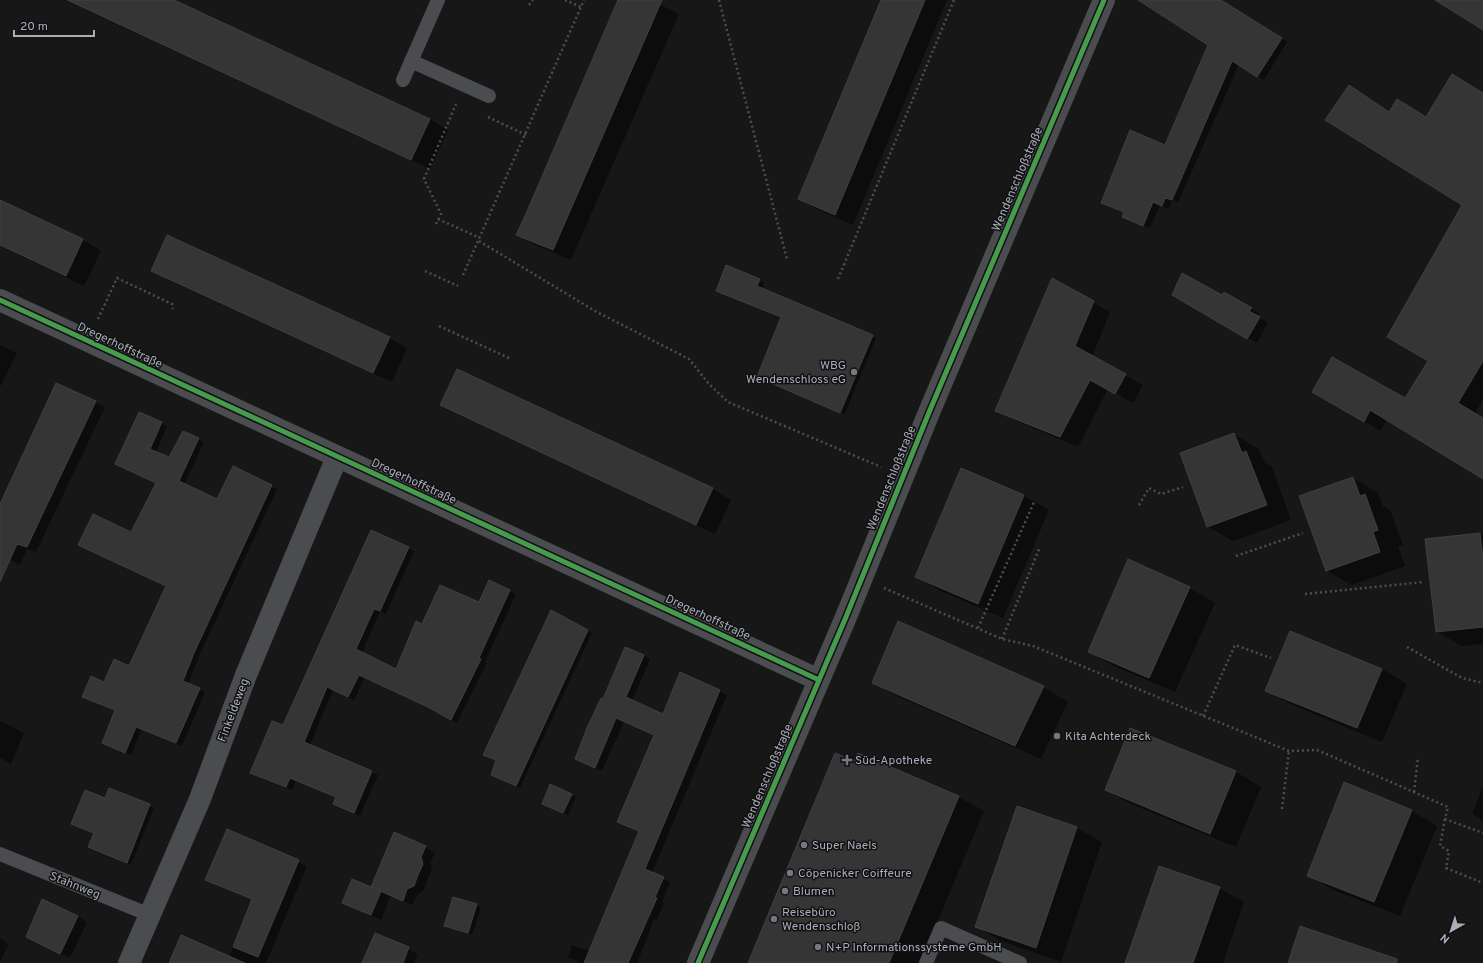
<svg xmlns="http://www.w3.org/2000/svg" width="1483" height="963" viewBox="0 0 1483 963" font-family="Overpass,sans-serif">
  <style>
    .shadow { fill: #0007 }
    .building { fill: #353536; stroke: #3f4043 }
    .lines { fill: none; stroke-linecap: round; stroke-linejoin: round }
    .path { stroke: #4d4e52; stroke-width: 2.5; stroke-dasharray: 2 3; stroke-linecap: butt }
    .lane { stroke: #4b4c50; stroke-width: 14 }
    .street { stroke: #4b4c50; stroke-width: 22 }
    .tram { stroke: #4b4c4f; stroke-width: 1 }
    .cycleway-casing { stroke: #111113; stroke-width: 8 }
    .cycleway { stroke: #469c4c; stroke-width: 5 }
    .poi-dot { fill: #757880; stroke: #111113; stroke-width: 1.5 }
    .labels { text-anchor: middle; stroke-width: 3; stroke-linejoin: round; paint-order: stroke }
    .street-label { font-size: 12px; fill: #a8adb8; stroke: #111113 }
    .poi-label { font-size: 12px; fill: #a8adb8; stroke: #111113; text-anchor: start }
  </style>
  <rect width="100%" height="100%" fill="#171717"/>
  <!-- shadow -->
  <g class="shadow">
    <path d="M64,0H172L430,119L448,130L430,169Z"/>
    <path d="M619,0H651L679,14L571,260L535,245L517,234Z"/>
    <path d="M882,0H947L853,225L817,209L799,199Z"/>
    <path d="M1164,0H1219L1287,42L1264,80L1239,64L1178,203L1172,200L1169,209L1160,205L1150,228L1129,220L1125,213L1102,203L1165,146L1209,45Z"/>
    <path d="M1483,94V399L1475,414L1483,419V477L1387,419L1381,431L1313,392L1405,400L1429,361L1463,205L1366,96L1390,113L1427,118Z"/>
    <path d="M0,202L83,240L101,251L84,286L0,246Z"/>
    <path d="M727,267L764,283L762,288L876,338L845,414L762,379L782,318L722,293Z"/>
    <path d="M152,270L389,338L407,348L392,382L170,281Z"/>
    <path d="M1052,279L1110,312L1092,357L1143,385L1133,403L1108,389L1078,447L1014,420L997,410Z"/>
    <path d="M1225,293L1260,314L1258,317L1268,323L1257,343L1173,295L1223,297Z"/>
    <path d="M0,345L17,353L0,387Z"/>
    <path d="M458,370L713,489L731,500L715,534L460,415L442,405Z"/>
    <path d="M57,384L105,407L36,552L27,549L20,565L0,555V506Z"/>
    <path d="M140,413L167,426L156,452L170,458L198,439L204,442L184,485L217,500L233,468L277,489L199,656L188,684L205,692L182,746L142,729L131,755L103,743L116,711L89,700L105,684L129,667L167,586L157,483Z"/>
    <path d="M1234,434L1259,449L1265,463L1272,467L1291,520L1233,541L1208,527Z"/>
    <path d="M962,469L1024,496L1049,510L1003,618L941,591L916,576Z"/>
    <path d="M1353,478L1378,493L1383,506L1390,510L1403,545L1398,546L1405,566L1352,585L1327,571Z"/>
    <path d="M372,531L414,551L386,614L380,611L362,653L397,670L423,626L479,603L489,581L516,594L485,662L487,663L457,723L437,711L365,677L354,700L333,690L310,745L378,775L360,816L334,804L337,797L296,780L292,790L257,776L283,727Z"/>
    <path d="M1480,534L1483,536V644L1462,646L1437,632Z"/>
    <path d="M1129,560L1190,588L1215,603L1175,692L1114,666L1089,652Z"/>
    <path d="M551,612L592,633L520,788L497,778V760L484,755Z"/>
    <path d="M643,655L650,659L632,701L663,715L720,691L727,695L652,873L670,882L662,902L664,903L656,921L654,920L637,963H581L568,957L572,945L590,951L640,832L619,822L655,735L624,722L602,771L576,759L603,701Z"/>
    <path d="M1382,669L1407,684L1382,742L1292,705L1266,690Z"/>
    <path d="M873,683L1043,687L1068,702L1041,759L899,697Z"/>
    <path d="M0,721L24,733L11,764L0,757Z"/>
    <path d="M1131,729L1236,772L1261,787L1236,847L1131,804L1106,790Z"/>
    <path d="M855,763L959,797L984,811L920,963H749Z"/>
    <path d="M1344,784L1412,811L1437,826L1400,916L1333,890L1308,875Z"/>
    <path d="M1483,786V821L1472,814Z"/>
    <path d="M109,789L154,808L131,865L90,847Z"/>
    <path d="M571,795L576,797L568,815L547,806Z"/>
    <path d="M1017,807L1077,828L1102,842L1061,962L1001,941L976,926Z"/>
    <path d="M227,831L307,866L266,963H170L229,957L253,900L215,884Z"/>
    <path d="M425,847L435,853L430,863L432,869L423,891L417,895L412,905L386,894L390,897L381,920L343,903L378,891Z"/>
    <path d="M1219,888L1244,902L1223,963H1126Z"/>
    <path d="M477,905L481,908L472,935L445,925Z"/>
    <path d="M78,916L87,922L70,958L27,937Z"/>
    <path d="M375,934L418,954L414,963H363Z"/>
    <path d="M0,938L9,944L0,962Z"/>
  </g>
  <!-- building -->
  <g class="building">
    <path d="M67,0H174L430,119L411,160Z"/>
    <path d="M618,0H662L553,250L516,235L525,216Z"/>
    <path d="M881,0H925L835,215L798,199Z"/>
    <path d="M1138,0H1221L1282,38L1257,77L1232,61L1172,200L1165,198L1162,206L1153,202L1143,226L1122,217L1124,212L1101,203L1130,130L1165,145L1208,45Z"/>
    <path d="M1435,0H1483V30Z"/>
    <path d="M1452,74L1483,93V361L1458,403L1483,418V479L1370,410L1364,422L1312,392L1332,357L1405,398L1428,361L1387,337L1462,205L1325,120L1349,85L1389,112L1397,99L1426,117Z"/>
    <path d="M0,200L83,239L66,276L0,245Z"/>
    <path d="M167,235L390,337L373,373L151,271Z"/>
    <path d="M726,265L760,279L757,286L873,335L840,413L757,377L781,317L716,291Z"/>
    <path d="M1182,273L1222,295L1224,292L1252,308L1249,311L1260,317L1247,339L1172,295Z"/>
    <path d="M1052,278L1094,301L1075,346L1126,374L1115,394L1090,380L1060,437L995,411Z"/>
    <path d="M457,369L713,488L696,525L440,405Z"/>
    <path d="M56,383L96,401L27,547L17,544L0,582V504Z"/>
    <path d="M139,412L162,422L150,449L169,457L183,431L199,438L179,481L217,499L233,466L272,485L194,653L183,681L200,688L176,743L136,727L125,753L102,743L115,710L82,697L91,676L104,682L114,659L129,666L166,586L78,545L93,514L131,532L156,483L115,464Z"/>
    <path d="M1234,433L1242,453L1246,451L1267,505L1207,527L1180,453Z"/>
    <path d="M961,468L1024,495L978,604L915,577Z"/>
    <path d="M1353,477L1360,496L1365,494L1378,530L1373,532L1380,552L1326,571L1299,496Z"/>
    <path d="M371,530L409,547L380,611L374,609L356,649L396,669L416,621L422,624L440,585L479,602L489,580L510,590L479,658L481,659L451,720L430,708L359,675L348,697L327,687L304,742L372,771L354,813L333,804L336,797L290,778L286,787L250,773L272,721L283,725Z"/>
    <path d="M1480,533L1483,559V627L1436,632L1425,539Z"/>
    <path d="M1128,559L1190,587L1149,678L1088,652Z"/>
    <path d="M551,610L588,630L516,786L491,775L496,760L483,755Z"/>
    <path d="M898,621L1044,686L1015,746L872,683Z"/>
    <path d="M1290,631L1382,669L1357,728L1265,691Z"/>
    <path d="M625,647L644,655L626,697L663,714L680,672L720,690L645,869L664,877L655,897L657,898L628,963H584L639,831L617,822L654,735L616,718L595,768L575,759L587,728L601,698L603,699Z"/>
    <path d="M1130,728L1236,771L1210,834L1105,790Z"/>
    <path d="M835,753L854,761L858,753L959,796L889,963H748Z"/>
    <path d="M1344,782L1412,810L1374,902L1307,876Z"/>
    <path d="M550,784L572,794L563,813L542,804Z"/>
    <path d="M109,788L150,804L127,863L88,847L94,833L71,824L85,790L105,798Z"/>
    <path d="M1017,806L1077,827L1036,948L975,927Z"/>
    <path d="M227,829L299,860L258,957L233,947L252,899L205,880Z"/>
    <path d="M394,832L426,846L421,857L423,864L418,875L414,886L407,889L403,901L371,887Z"/>
    <path d="M1159,866L1220,887L1193,963H1125Z"/>
    <path d="M352,879L381,891L371,915L342,903Z"/>
    <path d="M453,897L477,904L468,933L444,926Z"/>
    <path d="M42,899L78,916L60,954L26,937Z"/>
    <path d="M1300,926L1397,959V963H1288Z"/>
    <path d="M375,933L409,947L403,963H362Z"/>
    <path d="M181,935L245,963H169Z"/>
  </g>
  <g class="lines">
    <!-- path -->
    <g class="path">
      <path d="M565,0L581,7"/>
      <path d="M719,0L787,259"/>
      <path d="M529,5L533,0"/>
      <path d="M488,117L526,135"/>
      <path d="M438,219L480,238"/>
      <path d="M436,224L441,214L424,179L456,104"/>
      <path d="M479,241L595,311L689,359L709,384L728,402L881,467"/>
      <path d="M425,271L458,286"/>
      <path d="M463,275L584,0"/>
      <path d="M838,279L954,0"/>
      <path d="M98,319L117,278L172,304L173,309"/>
      <path d="M439,326L511,359"/>
      <path d="M1139,505L1149,488L1161,494L1183,487"/>
      <path d="M1236,556L1303,533"/>
      <path d="M884,588L1002,639L1033,646L1289,751L1317,750L1448,807L1445,819L1483,833"/>
      <path d="M1305,594L1423,582"/>
      <path d="M978,628L1035,500"/>
      <path d="M1002,639L1040,547"/>
      <path d="M1407,647L1462,678L1483,683"/>
      <path d="M1203,716L1235,645L1271,658"/>
      <path d="M1414,792L1418,757"/>
      <path d="M1282,809L1289,751"/>
      <path d="M1445,819L1440,846L1449,851L1446,868L1483,883"/>
    </g>
    <!-- lane -->
    <g class="lane">
      <path d="M411,61L489,96"/>
      <path d="M403,80L438,0"/>
      <path d="M0,854L150,915"/>
      <path d="M926,963L941,928L1020,963"/>
    </g>
    <!-- street -->
    <g class="street">
      <path d="M0,300L819,680"/>
      <path d="M129,963L200,799L246,675L337,457"/>
      <path d="M698,963L846,617L930,410L1104,0"/>
    </g>
    <!-- tram -->
    <g class="tram">
      <path d="M689,963L1095,0"/>
      <path d="M707,963L891,519L970,336L1110,0"/>
    </g>
    <defs>
      <g id="cycleway">
        <path d="M0,300L819,680"/>
        <path d="M698,963L846,617L930,410L1104,0"/>
      </g>
    </defs>
    <!-- cycleway casing -->
    <use href="#cycleway" class="cycleway-casing"/>
    <!-- cycleway -->
    <use href="#cycleway" class="cycleway"/>
  </g>
  <!-- markers -->
  <g class="poi-dot">
    <circle cx="854" cy="372" r="4"/>
    <circle cx="1057" cy="736" r="4"/>
    <path d="M845 754h4v4h4v4h-4v4h-4v-4h-4v-4h4z"/>
    <circle cx="804" cy="845" r="4"/>
    <circle cx="790" cy="873" r="4"/>
    <circle cx="785" cy="891" r="4"/>
    <circle cx="774" cy="919" r="4"/>
    <circle cx="818" cy="947" r="4"/>
  </g>
  <g class="labels">
    <!-- street labels -->
    <g class="street-label">
      <text transform="translate(1017 179) rotate(-67)" y="4">Wendenschloßstraße</text>
      <text transform="translate(120 345) rotate(25)" y="4">Dregerhoffstraße</text>
      <text transform="translate(891 478) rotate(-68)" y="4">Wendenschloßstraße</text>
      <text transform="translate(414 481) rotate(25)" y="4">Dregerhoffstraße</text>
      <text transform="translate(708 617) rotate(25)" y="4">Dregerhoffstraße</text>
      <text transform="translate(233 710) rotate(-69)" y="4">Finkeldeweg</text>
      <text transform="translate(767 776) rotate(-67)" y="4">Wendenschloßstraße</text>
      <text transform="translate(75 885) rotate(22)" y="4">Stahnweg</text>
    </g>
    <!-- poi labels -->
    <g class="poi-label">
      <text x="846" y="369" text-anchor="end">WBG<tspan x="846" dy="14">Wendenschloss eG</tspan></text>
      <text x="1065" y="740">Kita Achterdeck</text>
      <text x="855" y="764">Süd-Apotheke</text>
      <text x="812" y="849">Super Naels</text>
      <text x="798" y="877">Cöpenicker Coiffeure</text>
      <text x="793" y="895">Blumen</text>
      <text x="782" y="916">Reisebüro<tspan x="782" dy="14">Wendenschloß</tspan></text>
      <text x="826" y="951">N+P Informationssysteme GmbH</text>
    </g>
  </g>
  <!-- north arrow -->
  <g transform="translate(1451 931) rotate(219)" stroke="#111113" stroke-width="3" paint-order="stroke">
  <path d="M0-3L7 15L0 10L-7 15Z" fill="#a8adb8"/>
  <text y="-6" font-size="11" font-weight="bold" text-anchor="middle" fill="#a8adb8">N</text>
  </g>
  <!-- scale -->
  <path d="M14 30v6h80v-6" fill="none" stroke="#a8adb8" stroke-width="2"/>
  <text x="20" y="30" font-size="12" fill="#a8adb8" stroke="#111113" stroke-width="3" paint-order="stroke">20 m</text>
</svg>
